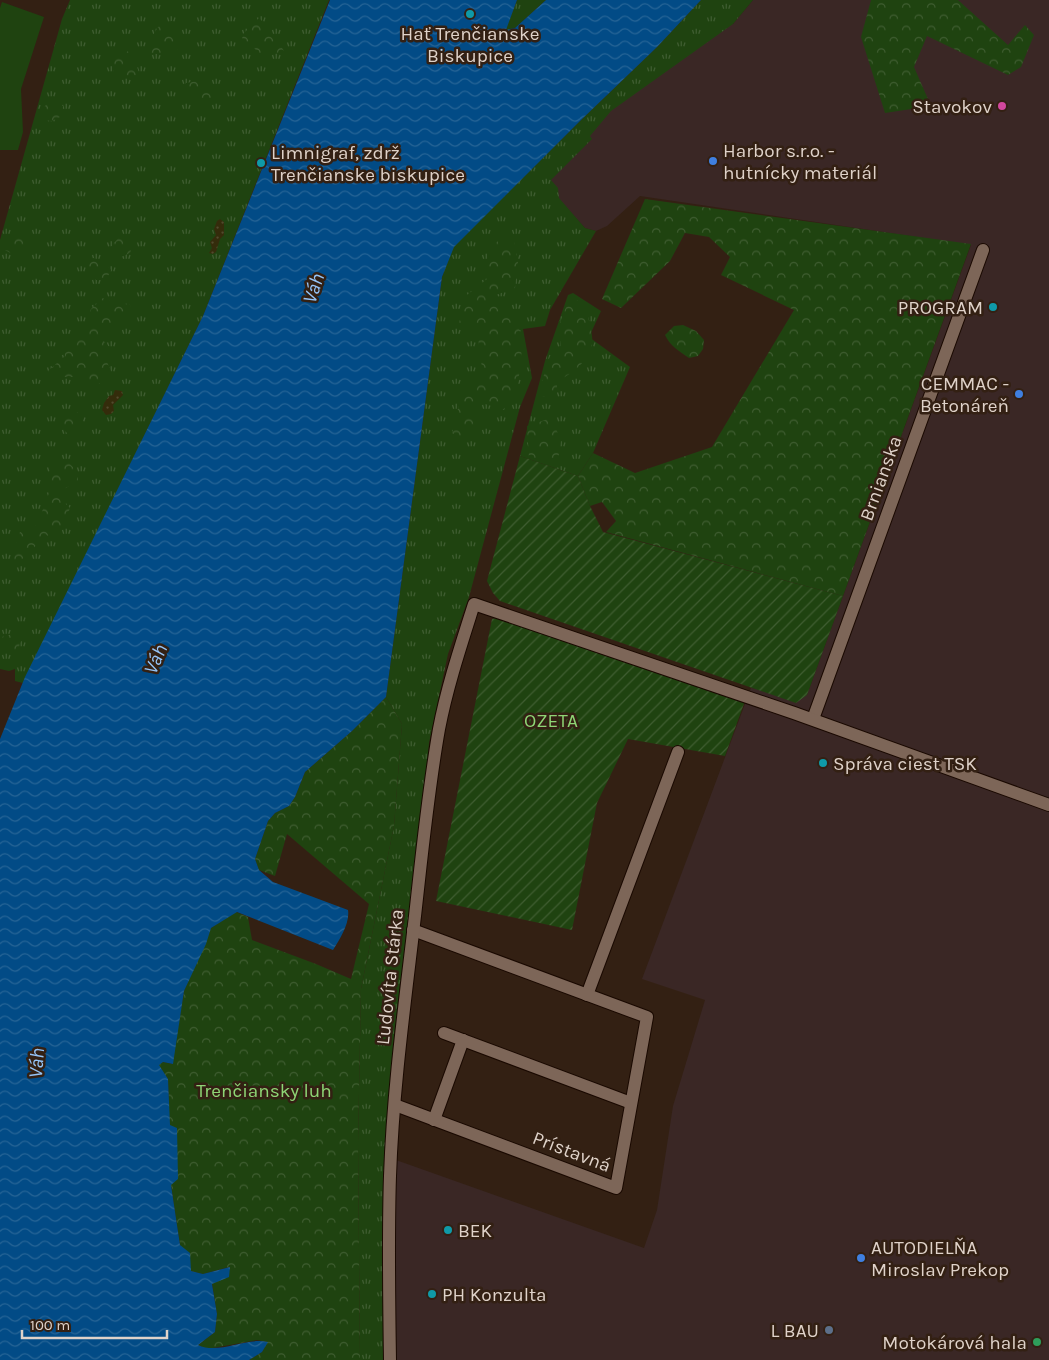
<svg xmlns="http://www.w3.org/2000/svg" width="1049" height="1360" viewBox="0 0 1049 1360" font-family="Karla,sans-serif">
  <style>
    .industrial { fill: #3a2725 }
    .grass { fill: url(#grass-tufts) }
    .forest { fill: url(#forest-crowns) }
    .sand { fill: url(#sand-dots) }
    .park { fill: #1f4310 }
    .garden { fill: url(#garden-furrows) }
    .water { fill: url(#water-waves) }
    .lines { fill: none; stroke-linecap: round; stroke-linejoin: round }
    .minor-casing { stroke: #1a0901; stroke-width: 14 }
    .minor { stroke: #7d6658; stroke-width: 12 }
    .culture-dot { fill: #0f9aa8; stroke: #332013; stroke-width: 2 }
    .hotel-dot { fill: #d1479c; stroke: #332013; stroke-width: 2 }
    .shop-dot { fill: #3f7fe0; stroke: #332013; stroke-width: 2 }
    .service-dot { fill: #5c6f8a; stroke: #332013; stroke-width: 2 }
    .leisure-dot { fill: #2e9e5b; stroke: #332013; stroke-width: 2 }
    .labels { text-anchor: middle; stroke-width: 5; stroke-linejoin: round; paint-order: stroke }
    .poi-label { font-size: 19px; fill: #dfd2c9; stroke: #332013; text-anchor: start }
    .street-label { font-size: 19px; fill: #dfd2c9; stroke: #332013 }
    .park-label { font-size: 19px; fill: #8ed575; stroke: #332013 }
    .water-label { font-size: 20px; font-style: italic; fill: #95c4f7; stroke: #332013 }
  </style>
  <defs>
    <pattern id="grass-tufts" width="24" height="20" patternUnits="userSpaceOnUse" patternTransform="scale(1.25)"><rect width="24" height="20" fill="#1f4310"/><path d="M3 7l-1-3M5 7V3M7 7l1-3M15 17l-1-3M17 17v-4M19 17l1-3" fill="none" stroke="#3f5d31"/></pattern>
    <pattern id="forest-crowns" width="20" height="18" patternUnits="userSpaceOnUse" patternTransform="scale(1.25)"><rect width="20" height="18" fill="#1f4310"/><path d="M2 6a3 3 0 1 1 6 0M12 15a3 3 0 1 1 6 0" fill="none" stroke="#3f5d31"/></pattern>
    <pattern id="sand-dots" width="8" height="8" patternUnits="userSpaceOnUse" patternTransform="scale(1.25)"><rect width="8" height="8" fill="#342c0b"/><path d="M2 2h.1M6 6h.1" fill="none" stroke="#514a2d" stroke-width="1.8" stroke-linecap="round"/></pattern>
    <pattern id="garden-furrows" width="10" height="10" patternUnits="userSpaceOnUse" patternTransform="scale(1.25)"><rect width="10" height="10" fill="#1f4310"/><path d="M-1 1l2-2M0 10L10 0M9 11l2-2" fill="none" stroke="#3f5d31"/></pattern>
    <pattern id="water-waves" width="16" height="10" patternUnits="userSpaceOnUse" patternTransform="scale(1.25)"><rect width="16" height="10" fill="#024b86"/><path d="M0 5q4-4 8 0t8 0" fill="none" stroke="#266496"/></pattern>
  </defs>
  <rect width="100%" height="100%" fill="#332013"/>
  <!-- industrial -->
  <path class="industrial" d="M753,0H1049V1360H384L396,1160L644,1248L657,1210L673,1106L705,1000L642,979L751,688L807,695L971,245L640,196L607,226L596,231L585,228L558,198L535,166L676,27L733,24Z"/>
  <!-- grass -->
  <g class="grass">
    <path d="M70,0H329L203,316L23,683L15,681V669L9,671L0,669V240L62,19Z"/>
    <path d="M517,0H546L515,28L505,31Z"/>
    <path d="M701,0H753L733,24L611,111L590,136L592,139L551,180L558,188L559,198L585,228L596,231L550,310L545,326L523,329L532,378L520,407L469,597L448,654L429,743L396,1160L384,1360H360L358,1143L361,989L394,826L402,724L386,697L442,277L453,247L580,121L657,47Z"/>
    <path d="M573,293L601,311L589,337L630,367L593,453L578,476L520,456L545,361L568,295Z"/>
  </g>
  <!-- forest -->
  <g class="forest">
    <path d="M871,0H958L1008,45L1025,25L1034,35L1021,67L1008,75L927,36L914,67L931,106L885,113L861,37Z"/>
    <path d="M259,18L264,23L263,32L277,40L284,51L263,57L254,48L243,43L242,35Z"/>
    <path d="M172,21L180,37L178,49L169,58L154,53L135,62L140,75L114,76L111,56L126,51L135,54L147,45L158,27Z"/>
    <path d="M202,80L213,91V102L203,107L185,91L186,83Z"/>
    <path d="M52,99L63,106L62,116L52,121L43,120L44,107Z"/>
    <path d="M645,199L971,244L843,596L606,532L616,521L602,502L590,506L578,476L593,453L635,473L712,447L794,310L721,275L730,257L709,237L685,233L670,261L621,308L602,299Z"/>
    <path d="M11,233L22,234L29,243L26,252L20,258L1,248L3,240Z"/>
    <path d="M502,235L513,237L518,261L515,288L496,295L514,317L523,339L518,385L504,410L476,401V426L466,439L452,433L463,388L483,376L477,330L459,323L467,295L487,279L488,254Z"/>
    <path d="M119,237L132,240L133,245L130,253L112,261L111,247Z"/>
    <path d="M93,258L104,262L111,270L106,280H96L89,270L88,265Z"/>
    <path d="M570,297L585,304C587,315 594,335 592,344C589,361 571,375 557,381V396L537,397L550,356L561,346L559,325Z"/>
    <path d="M103,298L112,302L131,305L130,314L103,330L100,337L113,351L107,362L114,378L88,388L78,377H52L48,371L65,356L63,339L83,334L91,309Z"/>
    <path d="M683,325L696,331L704,340L703,349L698,356L689,358C679,351 670,346 665,335L674,326Z"/>
    <path d="M74,412L84,414C82,426 81,431 69,435L63,429L59,422Z"/>
    <path d="M551,418L561,440L558,460L529,458L527,426Z"/>
    <path d="M66,460L77,471L78,481L62,490L61,499L70,508L64,525L52,537L46,535L24,558L12,564L11,559L20,532L37,525L49,493L50,463Z"/>
    <path d="M14,634L21,641L17,650L7,653L0,645L3,636Z"/>
    <path d="M386,697L402,724L394,826L361,989L358,1143L360,1360H249L262,1352L267,1342L257,1340L207,1349L198,1345L215,1332L217,1314L212,1283L229,1267L203,1274L191,1271L180,1245L171,1185L168,1079L158,1065L163,1062L172,1064L184,991L211,928L236,912L248,917L252,940L316,964L351,979L369,904L287,834L275,876L259,870L255,859L268,821L275,813L289,806L295,797L305,772L352,731Z"/>
  </g>
  <!-- sand -->
  <g class="sand">
    <path d="M220,219L224,222V235L220,239L216,252L213,254L209,253L212,248L210,242L216,235L214,229L217,221Z"/>
    <path d="M115,390L122,391L123,395L113,405L114,411L111,414L106,415L102,410L104,403L109,396L113,395Z"/>
  </g>
  <!-- park -->
  <path class="park" d="M2,2L44,17L21,89L23,132L18,150H0V8Z"/>
  <!-- garden -->
  <g class="garden">
    <path d="M520,456L578,476L590,506L603,532L843,596L807,695L796,703L500,601L493,593L487,581Z"/>
    <path d="M497,618L745,701L725,756L628,739L597,803L572,930L436,901L492,619Z"/>
  </g>
  <!-- water -->
  <path class="water" d="M330,0H517L506,30L515,28L546,0H701L657,47L580,121L454,247L442,277L386,697L352,731L305,772L295,797L289,806L275,813L268,821L255,859L259,870L273,882L348,910C350,923 340,939 333,950L237,912L211,928L206,944L184,991L173,1064L163,1062L159,1065L168,1079L170,1125L177,1128L178,1179L171,1185L180,1245L190,1253L191,1271L203,1274L230,1267L229,1277L212,1284L217,1314L215,1332L198,1345C219,1355 245,1337 268,1342L262,1352L249,1360H0V739L25,677L203,316Z"/>
  <g class="lines">
    <defs>
      <g id="minor">
        <path d="M813,719L983,250"/>
        <path d="M587,995L678,752"/>
        <path d="M444,1033L631,1103"/>
        <path d="M395,1105L616,1188L647,1017L413,930"/>
        <path d="M434,1120L463,1040"/>
        <path d="M390,1360C389,1299 388,1237 390,1176C393,1089 405,1002 415,916C422,854 428,791 439,729C447,687 461,645 474,604L794,713L1049,805"/>
      </g>
    </defs>
    <!-- minor casing -->
    <use href="#minor" class="minor-casing"/>
    <!-- minor -->
    <use href="#minor" class="minor"/>
  </g>
  <!-- markers -->
  <g class="culture-dot">
    <circle cx="470" cy="14" r="5"/>
    <circle cx="261" cy="163" r="5"/>
    <circle cx="993" cy="307" r="5"/>
    <circle cx="823" cy="763" r="5"/>
    <circle cx="448" cy="1230" r="5"/>
    <circle cx="432" cy="1294" r="5"/>
  </g>
  <circle class="hotel-dot" cx="1002" cy="106" r="5"/>
  <g class="shop-dot">
    <circle cx="713" cy="161" r="5"/>
    <circle cx="1019" cy="394" r="5"/>
    <circle cx="861" cy="1258" r="5"/>
  </g>
  <circle class="service-dot" cx="829" cy="1330" r="5"/>
  <circle class="leisure-dot" cx="1037" cy="1342" r="5"/>
  <g class="labels">
    <!-- poi labels -->
    <g class="poi-label">
      <text x="470" y="40" text-anchor="middle">Hať Trenčianske<tspan x="470" dy="22">Biskupice</tspan></text>
      <text x="992" y="113" text-anchor="end">Stavokov</text>
      <text x="723" y="157">Harbor s.r.o. -<tspan x="723" dy="22">hutnícky materiál</tspan></text>
      <text x="271" y="159">Limnigraf, zdrž<tspan x="271" dy="22">Trenčianske biskupice</tspan></text>
      <text x="983" y="314" text-anchor="end">PROGRAM</text>
      <text x="1009" y="390" text-anchor="end">CEMMAC -<tspan x="1009" dy="22">Betonáreň</tspan></text>
      <text x="833" y="770">Správa ciest TSK</text>
      <text x="458" y="1237">BEK</text>
      <text x="871" y="1254">AUTODIELŇA<tspan x="871" dy="22">Miroslav Prekop</tspan></text>
      <text x="442" y="1301">PH Konzulta</text>
      <text x="819" y="1337" text-anchor="end">L BAU</text>
      <text x="1027" y="1349" text-anchor="end">Motokárová hala</text>
    </g>
    <!-- street labels -->
    <g class="street-label">
      <text transform="translate(880 478) rotate(-70)" y="7">Brnianska</text>
      <text transform="translate(389 977) rotate(-84)" y="7">Ľudovíta Stárka</text>
      <text transform="translate(572 1151) rotate(21)" y="7">Prístavná</text>
    </g>
    <!-- park labels -->
    <g class="park-label">
      <text x="551" y="727">OZETA</text>
      <text x="264" y="1097">Trenčiansky luh</text>
    </g>
    <!-- water labels -->
    <g class="water-label">
      <text transform="translate(313 288) rotate(-71)" y="7">Váh</text>
      <text transform="translate(155 659) rotate(-66)" y="7">Váh</text>
      <text transform="translate(36 1063) rotate(-85)" y="7">Váh</text>
    </g>
  </g>
  <!-- scale -->
  <path d="M22 1330v8h145v-8" fill="none" stroke="#dfd2c9" stroke-width="2.5"/>
  <text x="30" y="1330" font-size="15" fill="#dfd2c9" stroke="#332013" stroke-width="4" paint-order="stroke">100 m</text>
</svg>
